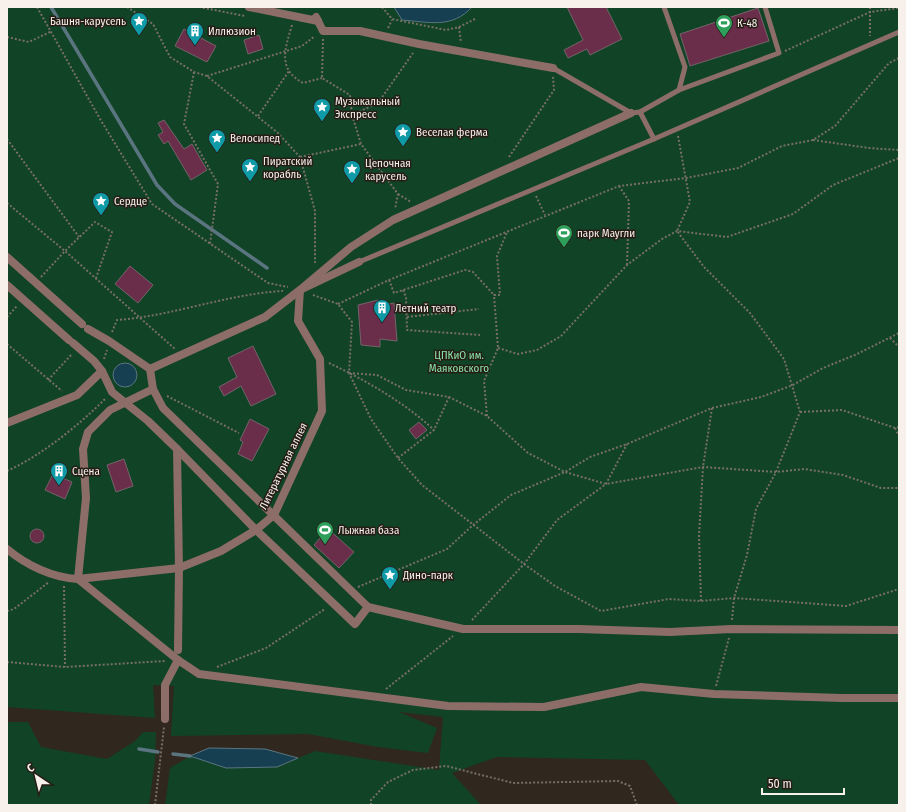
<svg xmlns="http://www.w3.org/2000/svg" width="906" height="812" viewBox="0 0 906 812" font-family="'Fira Sans Condensed',sans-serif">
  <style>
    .green { fill: #114326 }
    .water { fill: #164052; stroke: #5a7580 }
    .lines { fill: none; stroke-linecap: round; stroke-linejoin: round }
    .stream { stroke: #5a7580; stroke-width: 3.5 }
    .building { fill: #6a2e4a; stroke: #726469 }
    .path { stroke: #776f68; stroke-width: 2; stroke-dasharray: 2 2; stroke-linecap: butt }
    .lane { stroke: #8d6d68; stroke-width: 5 }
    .street { stroke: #8d6d68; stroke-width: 8 }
    .labels { text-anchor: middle; stroke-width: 3; stroke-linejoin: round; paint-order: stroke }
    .poi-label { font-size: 11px; fill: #f7f0eb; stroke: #261d16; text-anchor: start }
    .park-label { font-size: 11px; fill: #89e3a7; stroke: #261d16 }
    .street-label { font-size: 11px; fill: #f7f0eb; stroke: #261d16 }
  </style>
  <rect width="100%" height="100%" fill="#30271f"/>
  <!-- green -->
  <g class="green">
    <path d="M7,7H899V805H679L645,760L497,757L452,773L481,805H165L170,768L190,756L226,768L277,767L315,751L439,770L443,717L399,712L437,728L428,753L378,747L308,734L171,736L174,686L153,685L155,718L7,707Z"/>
    <path d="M7,722H28L41,747L107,759L135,741L143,732H156L155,760L149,805H7Z"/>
  </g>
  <!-- water -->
  <g class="water">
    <path d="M394,7H472C452,29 429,22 402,20Z"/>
    <circle cx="125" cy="375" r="12"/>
    <path d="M209,748L265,749L298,758L277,767L226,768L190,756Z"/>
  </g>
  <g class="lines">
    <!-- stream -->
    <g class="stream">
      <path d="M51,7L157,185L175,204L267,268"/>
      <path d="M139,749L158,752"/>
      <path d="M173,754L190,756"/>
    </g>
  </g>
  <!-- building -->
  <g class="building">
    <path d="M567,7H606L622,39L590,55L587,49L568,58L564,50L583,40Z"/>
    <path d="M758,8L769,41L690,66L680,34Z"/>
    <path d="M184,29L216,46L207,62L175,46Z"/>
    <path d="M259,35L263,49L248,54L244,40Z"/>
    <path d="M164,120L184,149L192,144L207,170L191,180L168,141L164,144L158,135L163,132L158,123Z"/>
    <path d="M130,266L153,285L138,303L115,284Z"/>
    <path d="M378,300V306L394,303L397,341L380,339V347L361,345L358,305Z"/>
    <path d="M253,346L276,394L251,406L241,386L224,396L219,387L237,377L228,358Z"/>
    <path d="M250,419L269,429L252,461L238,454L243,442L240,440Z"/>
    <path d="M419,422L427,430L416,439L409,430Z"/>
    <path d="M124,459L133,486L116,492L107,465Z"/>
    <path d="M53,474L72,482L65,499L45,490Z"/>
    <path d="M328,529L354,552L339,568L314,545Z"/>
    <circle cx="37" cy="536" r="7"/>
  </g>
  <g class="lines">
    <!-- path -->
    <g class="path">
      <path d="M37,7L100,119L152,204L268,283L288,287"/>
      <path d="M127,7L153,24L170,57L194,72L207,76L278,133L300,157L315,211V263"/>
      <path d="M199,7L245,16"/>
      <path d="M382,7L392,19L446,30L459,27L475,19"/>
      <path d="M870,7V36"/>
      <path d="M292,25C285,49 277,69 303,83L322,78"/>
      <path d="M459,27L461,43"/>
      <path d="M388,28L392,20"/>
      <path d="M7,37L29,42L52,31"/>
      <path d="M323,39L322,78L350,95L352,115L361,144L398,194L395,209"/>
      <path d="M785,51L870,12L899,8"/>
      <path d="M194,72L184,124L218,184L210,244"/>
      <path d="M207,76L302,46L315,36"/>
      <path d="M352,115L378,103L413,53"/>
      <path d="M258,116L289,71"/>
      <path d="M678,136L690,202L677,231L704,267L750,313L784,359L800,412L776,472L756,509L747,555L734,598L732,620"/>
      <path d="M7,139L79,237"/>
      <path d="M813,140L869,148L899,150"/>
      <path d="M300,157L361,144"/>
      <path d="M509,157L554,90L553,77"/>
      <path d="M619,186L629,201L627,265"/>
      <path d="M398,194L411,202"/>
      <path d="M536,196L545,215"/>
      <path d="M7,203L65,251L175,349"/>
      <path d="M41,277L65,251L95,222L112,232L96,278"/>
      <path d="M389,280L394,293L465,270L473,272L494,295"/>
      <path d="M403,290L406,297L407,330L480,335"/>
      <path d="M313,295L338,304L352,322L349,373L371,419L398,458L422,485L524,564L555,586L601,611L669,599L701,601L734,598L846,606L899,589"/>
      <path d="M338,304L389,280L619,186L686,178L738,168L782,146L813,140L835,126L889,63L899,58"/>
      <path d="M7,317L17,306"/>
      <path d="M407,317L479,309"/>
      <path d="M112,332L117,320C173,316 227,294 283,291"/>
      <path d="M890,338L899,347"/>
      <path d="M7,344L62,391"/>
      <path d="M498,348L518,354L537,350L561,336L627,265L662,239L677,231L727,237L793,214L833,185L899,158"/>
      <path d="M104,359L107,350"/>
      <path d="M329,363C365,380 404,402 434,430"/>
      <path d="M349,373L377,375L406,390L449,397L487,416L528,453L565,472L606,484L703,467L776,472L804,469L843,475L881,488H899"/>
      <path d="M48,380L72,354"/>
      <path d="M167,396L239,433"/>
      <path d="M800,412L842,410L895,428L899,427"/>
      <path d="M487,416L484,381L498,348L494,295H500L497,256L507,232"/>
      <path d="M895,428L899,436"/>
      <path d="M398,458L434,430L449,397"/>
      <path d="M7,471C42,455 78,426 105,399"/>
      <path d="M64,586L65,667"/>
      <path d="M358,587L447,549L473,525L511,495L565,472L590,457L627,444L712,408L761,397L793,385L823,368L855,355L899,333"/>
      <path d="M701,601L699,536L703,467L712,408"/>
      <path d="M7,611L14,609L49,582"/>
      <path d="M472,620L524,564L557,520L606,484L627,444"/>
      <path d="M7,662L65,667L165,661"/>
      <path d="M217,667L266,648L325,609"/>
      <path d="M716,686L729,638"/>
      <path d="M386,689L453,636"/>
      <path d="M155,805L164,727"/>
      <path d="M371,805V800L388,782L413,770L446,766L513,783L618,781L630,786L637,805"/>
    </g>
    <!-- lane -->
    <g class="lane">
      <path d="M553,68L631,113L640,112L679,90L685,67L664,7"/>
      <path d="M679,90L779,53L765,7"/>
      <path d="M640,112L654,139"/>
      <path d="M359,262L654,139L899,32"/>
    </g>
    <!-- street -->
    <g class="street">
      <path d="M249,7L318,21"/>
      <path d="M316,17L323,31H360L419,44L553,68"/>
      <path d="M7,257L82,324"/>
      <path d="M7,285L69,340"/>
      <path d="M88,329L109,341L150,369L153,389L163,408L368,607"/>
      <path d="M73,343L94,361L102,371L112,392L148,421L177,449L179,568L178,650"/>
      <path d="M150,369L265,317L300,290L359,262"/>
      <path d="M153,389L110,410L88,432L83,449L86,498L78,579L178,660L199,674L448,706L544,707L641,687L714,694L842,698H899"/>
      <path d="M7,423L77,395L102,371"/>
      <path d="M177,449L256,530L355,624L368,607L463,629H579L670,632L731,629L899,630"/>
      <path d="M7,549C26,565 53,578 78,579L179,568L221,551L256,530L274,515L322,411L320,359L298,321L300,290L351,247L393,220L631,113"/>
      <path d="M165,719V685L178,660"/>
    </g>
  </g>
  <!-- icons -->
  <defs>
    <symbol id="sight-pin" viewBox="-11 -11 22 30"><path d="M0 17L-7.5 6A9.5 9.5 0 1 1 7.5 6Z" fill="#0f9aa8" stroke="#261d16"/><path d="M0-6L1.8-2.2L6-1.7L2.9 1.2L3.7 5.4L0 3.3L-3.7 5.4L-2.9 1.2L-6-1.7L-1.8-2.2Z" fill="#fff"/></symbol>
    <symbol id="stadium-pin" viewBox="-11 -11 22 30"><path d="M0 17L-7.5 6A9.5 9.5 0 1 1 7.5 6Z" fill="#2e9e5b" stroke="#261d16"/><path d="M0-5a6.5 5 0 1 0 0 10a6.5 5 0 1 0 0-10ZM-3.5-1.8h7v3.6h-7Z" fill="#fff"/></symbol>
    <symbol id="building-pin" viewBox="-11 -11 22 30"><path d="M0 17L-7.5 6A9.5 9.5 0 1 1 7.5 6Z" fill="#0f9aa8" stroke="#261d16"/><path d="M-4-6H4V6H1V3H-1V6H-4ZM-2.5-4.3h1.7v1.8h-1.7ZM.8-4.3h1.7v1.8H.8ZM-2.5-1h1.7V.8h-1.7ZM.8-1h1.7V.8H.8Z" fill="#fff"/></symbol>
  </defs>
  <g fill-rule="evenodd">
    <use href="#sight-pin" x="129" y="11" width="20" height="27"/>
    <use href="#stadium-pin" x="714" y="13" width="20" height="27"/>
    <use href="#building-pin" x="185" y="21" width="20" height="27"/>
    <use href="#sight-pin" x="312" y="97" width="20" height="27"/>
    <use href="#sight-pin" x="393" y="122" width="20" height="27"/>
    <use href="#sight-pin" x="207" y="128" width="20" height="27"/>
    <use href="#sight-pin" x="240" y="157" width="20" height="27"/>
    <use href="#sight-pin" x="342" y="159" width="20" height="27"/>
    <use href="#sight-pin" x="91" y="191" width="20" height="27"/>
    <use href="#stadium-pin" x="554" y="223" width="20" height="27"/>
    <use href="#building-pin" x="372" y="298" width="20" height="27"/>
    <use href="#building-pin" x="49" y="461" width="20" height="27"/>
    <use href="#stadium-pin" x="315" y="520" width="20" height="27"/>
    <use href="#sight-pin" x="380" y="565" width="20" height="27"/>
  </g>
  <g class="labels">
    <!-- poi labels -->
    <g class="poi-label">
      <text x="126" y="25" text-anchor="end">Башня-карусель</text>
      <text x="737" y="27">К-48</text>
      <text x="208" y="35">Иллюзион</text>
      <text x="335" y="105">Музыкальный<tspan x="335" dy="13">Экспресс</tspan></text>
      <text x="416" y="136">Веселая ферма</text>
      <text x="230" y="142">Велосипед</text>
      <text x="263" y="165">Пиратский<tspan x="263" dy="13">корабль</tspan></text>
      <text x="365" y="167">Цепочная<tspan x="365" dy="13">карусель</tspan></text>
      <text x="114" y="205">Сердце</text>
      <text x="577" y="237">парк Маугли</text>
      <text x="395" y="312">Летний театр</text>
      <text x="72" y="475">Сцена</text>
      <text x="338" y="534">Лыжная база</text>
      <text x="403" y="579">Дино-парк</text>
    </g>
    <!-- park labels -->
    <g class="park-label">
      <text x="459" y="359">ЦПКиО им.<tspan x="459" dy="13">Маяковского</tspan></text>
    </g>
    <!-- street labels -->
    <g class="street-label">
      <text transform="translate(283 466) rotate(-64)" y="4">Литературная аллея</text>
    </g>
  </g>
  <!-- border -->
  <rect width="906" height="812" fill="none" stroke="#f7f0eb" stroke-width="16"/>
  <!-- north arrow -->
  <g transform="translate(36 776) rotate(325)" stroke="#261d16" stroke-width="3" paint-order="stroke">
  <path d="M0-3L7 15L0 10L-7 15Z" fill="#f7f0eb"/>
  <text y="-6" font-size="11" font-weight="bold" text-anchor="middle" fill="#f7f0eb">С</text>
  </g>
  <!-- scale -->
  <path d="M762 788v6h82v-6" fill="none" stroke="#f7f0eb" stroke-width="2"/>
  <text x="768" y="788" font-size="12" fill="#f7f0eb" stroke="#261d16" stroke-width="3" paint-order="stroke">50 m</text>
</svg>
